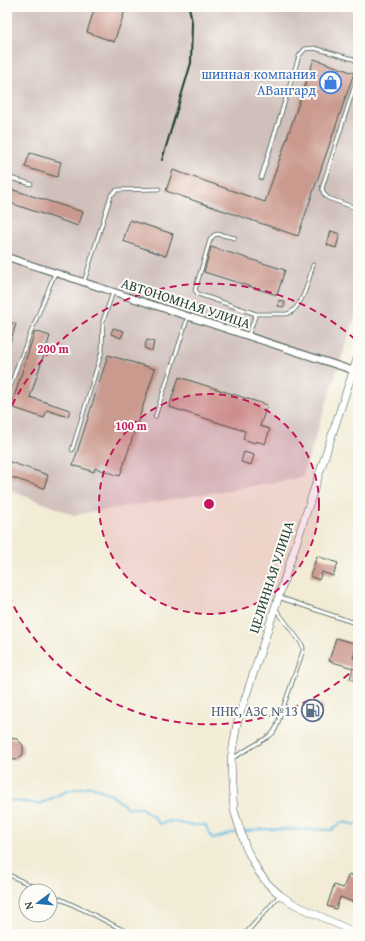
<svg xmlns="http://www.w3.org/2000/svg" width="365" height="941" viewBox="0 0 365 941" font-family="'Gentium Book Plus',serif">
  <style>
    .industrial { fill: #d0c0bc }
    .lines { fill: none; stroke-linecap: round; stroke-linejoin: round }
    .stream { stroke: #63bae0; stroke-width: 2 }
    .building { fill: #cb9a8f }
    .service-casing { stroke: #3f574c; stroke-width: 4.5 }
    .minor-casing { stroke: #3f574c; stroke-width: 8 }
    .tertiary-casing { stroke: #3f574c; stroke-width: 8 }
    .service { stroke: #fff; stroke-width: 3 }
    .minor { stroke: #fff; stroke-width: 6 }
    .tertiary { stroke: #fff; stroke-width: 7 }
    .rail { stroke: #1f3d34; stroke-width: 2 }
    .ring { fill: none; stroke: #c2185b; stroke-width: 2; stroke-dasharray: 7 5 }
    .labels { text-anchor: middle; stroke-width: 4; stroke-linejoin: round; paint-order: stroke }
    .shop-label { font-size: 14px; fill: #366cbe; stroke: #fdfcf7; text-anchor: end }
    .street-label { font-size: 14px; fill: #1f3d34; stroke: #fdfcf7 }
    .service-label { font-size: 14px; fill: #4e5e75; stroke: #fdfcf7; text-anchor: end }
    .centre { fill: #c2185b; stroke: #fdfcf7; stroke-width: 2 }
    .ring-label { font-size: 12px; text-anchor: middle; font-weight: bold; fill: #c2185b; stroke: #fdfcf7; stroke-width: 4; stroke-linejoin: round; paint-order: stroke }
  </style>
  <rect width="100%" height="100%" fill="#fdfcf7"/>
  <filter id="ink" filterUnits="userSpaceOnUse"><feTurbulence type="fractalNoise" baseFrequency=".025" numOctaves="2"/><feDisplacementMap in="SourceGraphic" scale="8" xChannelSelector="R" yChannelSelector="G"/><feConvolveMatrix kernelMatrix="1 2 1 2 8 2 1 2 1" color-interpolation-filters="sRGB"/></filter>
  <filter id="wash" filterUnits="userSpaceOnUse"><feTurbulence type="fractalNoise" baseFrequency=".012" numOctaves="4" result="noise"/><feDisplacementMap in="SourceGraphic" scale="16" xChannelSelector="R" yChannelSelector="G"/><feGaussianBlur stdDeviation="0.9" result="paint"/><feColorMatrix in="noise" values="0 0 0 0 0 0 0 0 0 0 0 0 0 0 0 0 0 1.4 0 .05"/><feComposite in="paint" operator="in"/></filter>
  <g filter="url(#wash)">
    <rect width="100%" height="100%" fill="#f2ecd6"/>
    <!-- industrial -->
    <path class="industrial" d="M7,7H358V307L302,478L74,515L7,489Z"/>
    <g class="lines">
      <!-- stream -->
      <path class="stream" d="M7,800L39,804L67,791L91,786L110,794L128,808H141L154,817L159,824L170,821L189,825H205L213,839L232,833L263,829L332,830L342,822L358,825"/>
    </g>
    <g id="blocks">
      <!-- building -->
      <g class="building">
        <path d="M95,7H114L125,11L114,42L87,32Z"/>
        <path d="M314,59L354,73L298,236L166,191L173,170L265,202Z"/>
        <path d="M30,153L61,162L57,177L25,167Z"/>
        <path d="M7,188L83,212L78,226L7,202Z"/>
        <path d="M130,220L173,234L166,256L123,241Z"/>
        <path d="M331,231L340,234L336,248L327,245Z"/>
        <path d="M211,247L285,270L277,295L204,272Z"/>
        <path d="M279,300L285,302L284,307L278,306Z"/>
        <path d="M7,321L16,324L8,349L7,348Z"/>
        <path d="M113,328L124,331L121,338L111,334Z"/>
        <path d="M35,331L50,336L30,397L70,410L68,417L47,410L44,418L11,407Z"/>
        <path d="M147,340L154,342L152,351L144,348Z"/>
        <path d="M108,355L155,369L120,476L95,468L94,472L73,465Z"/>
        <path d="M179,377L267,405L260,426L270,429L265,444L256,441L255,443L243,439L245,431L169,407Z"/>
        <path d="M244,452L254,455L251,465L241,462Z"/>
        <path d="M7,461L48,475L44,488L7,476Z"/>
        <path d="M317,556L338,563L333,576L322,572L319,580L310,576Z"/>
        <path d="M336,638L357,644L353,658L357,659V658H358V682L350,679L353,668L329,661Z"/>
        <path d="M313,703L323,705L319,720L309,718Z"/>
        <path d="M7,738L17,739L23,745V754L16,760L7,759Z"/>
        <path d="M349,874L358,878V904L340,897L336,909L327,906L334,885L343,888Z"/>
      </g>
    </g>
  </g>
  <g filter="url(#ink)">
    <use href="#blocks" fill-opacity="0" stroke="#3f574c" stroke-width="1"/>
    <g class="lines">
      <defs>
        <g id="service">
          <path d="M358,75L322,188L324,194L328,198L358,209"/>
          <path d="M7,177L31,184"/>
          <path d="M261,178L299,56L305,49L314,48L353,59L358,62"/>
          <path d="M235,238L218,234L214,235L210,240L195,290L198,294L256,314"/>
          <path d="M84,282L111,195L117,190L159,189"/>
          <path d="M248,336L256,314H287C302,310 309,279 313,265"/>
          <path d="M7,397L18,364L55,273"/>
          <path d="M155,417L188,317"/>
          <path d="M72,450L102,351L103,321L113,292"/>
          <path d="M278,597L358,624"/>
          <path d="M233,758L268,737L273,733L276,728L303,651V647L301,643L275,608"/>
          <path d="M7,874L43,891"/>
          <path d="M50,894L88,912L121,929L133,934"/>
          <path d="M245,934L280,895"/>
        </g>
        <path id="minor" d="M7,257L358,372"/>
        <path id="tertiary" d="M358,934L294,904L280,895L267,883L258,871L246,848L234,810L232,785L231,759L237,723L358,356"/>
      </defs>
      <!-- service casing -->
      <use href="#service" class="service-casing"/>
      <!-- minor casing -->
      <use href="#minor" class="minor-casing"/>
      <!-- tertiary casing -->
      <use href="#tertiary" class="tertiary-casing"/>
      <!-- service -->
      <use href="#service" class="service"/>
      <!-- minor -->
      <use href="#minor" class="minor"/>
      <!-- tertiary -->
      <use href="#tertiary" class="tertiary"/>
      <!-- rail -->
      <path class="rail" d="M162,160L191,63L192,22L189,7"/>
    </g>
  </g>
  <!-- distance rings -->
  <circle cx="209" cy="504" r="110" fill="#c2185b" fill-opacity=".12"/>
  <g class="ring">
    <circle cx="209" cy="504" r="110"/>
    <path d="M358 666A220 220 0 0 1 7 592M7 416A220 220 0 0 1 358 342"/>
  </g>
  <!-- icons -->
  <defs>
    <symbol id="shop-ring" viewBox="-11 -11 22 22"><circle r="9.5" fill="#fdfcf7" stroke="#3f7fe0" stroke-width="1.5"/><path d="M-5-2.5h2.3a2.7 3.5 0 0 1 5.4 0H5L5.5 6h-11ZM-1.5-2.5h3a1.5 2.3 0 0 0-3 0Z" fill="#3f7fe0"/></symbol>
    <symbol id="fuel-ring" viewBox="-11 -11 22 22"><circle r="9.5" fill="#fdfcf7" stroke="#5c6f8a" stroke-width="1.5"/><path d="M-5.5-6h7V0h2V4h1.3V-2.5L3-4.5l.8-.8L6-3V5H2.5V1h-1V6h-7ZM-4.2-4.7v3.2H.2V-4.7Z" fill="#5c6f8a"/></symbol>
  </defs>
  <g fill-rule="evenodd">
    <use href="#shop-ring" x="318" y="70" width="25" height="25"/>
    <use href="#fuel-ring" x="300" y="698" width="25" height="25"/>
  </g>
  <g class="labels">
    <!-- shop labels -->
    <g class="shop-label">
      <text x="316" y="79">шинная компания<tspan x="316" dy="16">АВангард</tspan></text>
    </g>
    <!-- street labels -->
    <g class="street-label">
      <text transform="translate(186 303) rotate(18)" y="5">АВТОНОМНАЯ УЛИЦА</text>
      <text transform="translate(271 577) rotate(-72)" y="5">ЦЕЛИННАЯ УЛИЦА</text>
    </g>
    <!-- service labels -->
    <g class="service-label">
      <text x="298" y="716">ННК, АЗС №13</text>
    </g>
  </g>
  <circle cx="209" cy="504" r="6" class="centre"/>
  <g class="ring-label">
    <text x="53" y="353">200 m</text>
    <text x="131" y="430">100 m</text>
  </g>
  <!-- margin -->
  <rect width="365" height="941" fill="none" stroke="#fdfcf7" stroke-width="24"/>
  <!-- north arrow -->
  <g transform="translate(38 903) rotate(254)"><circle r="19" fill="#fdfcf7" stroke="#a4b0a9"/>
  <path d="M0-3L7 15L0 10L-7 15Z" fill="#1f6fb2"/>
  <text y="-6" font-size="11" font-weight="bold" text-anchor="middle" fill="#1f3d34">N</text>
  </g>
</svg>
